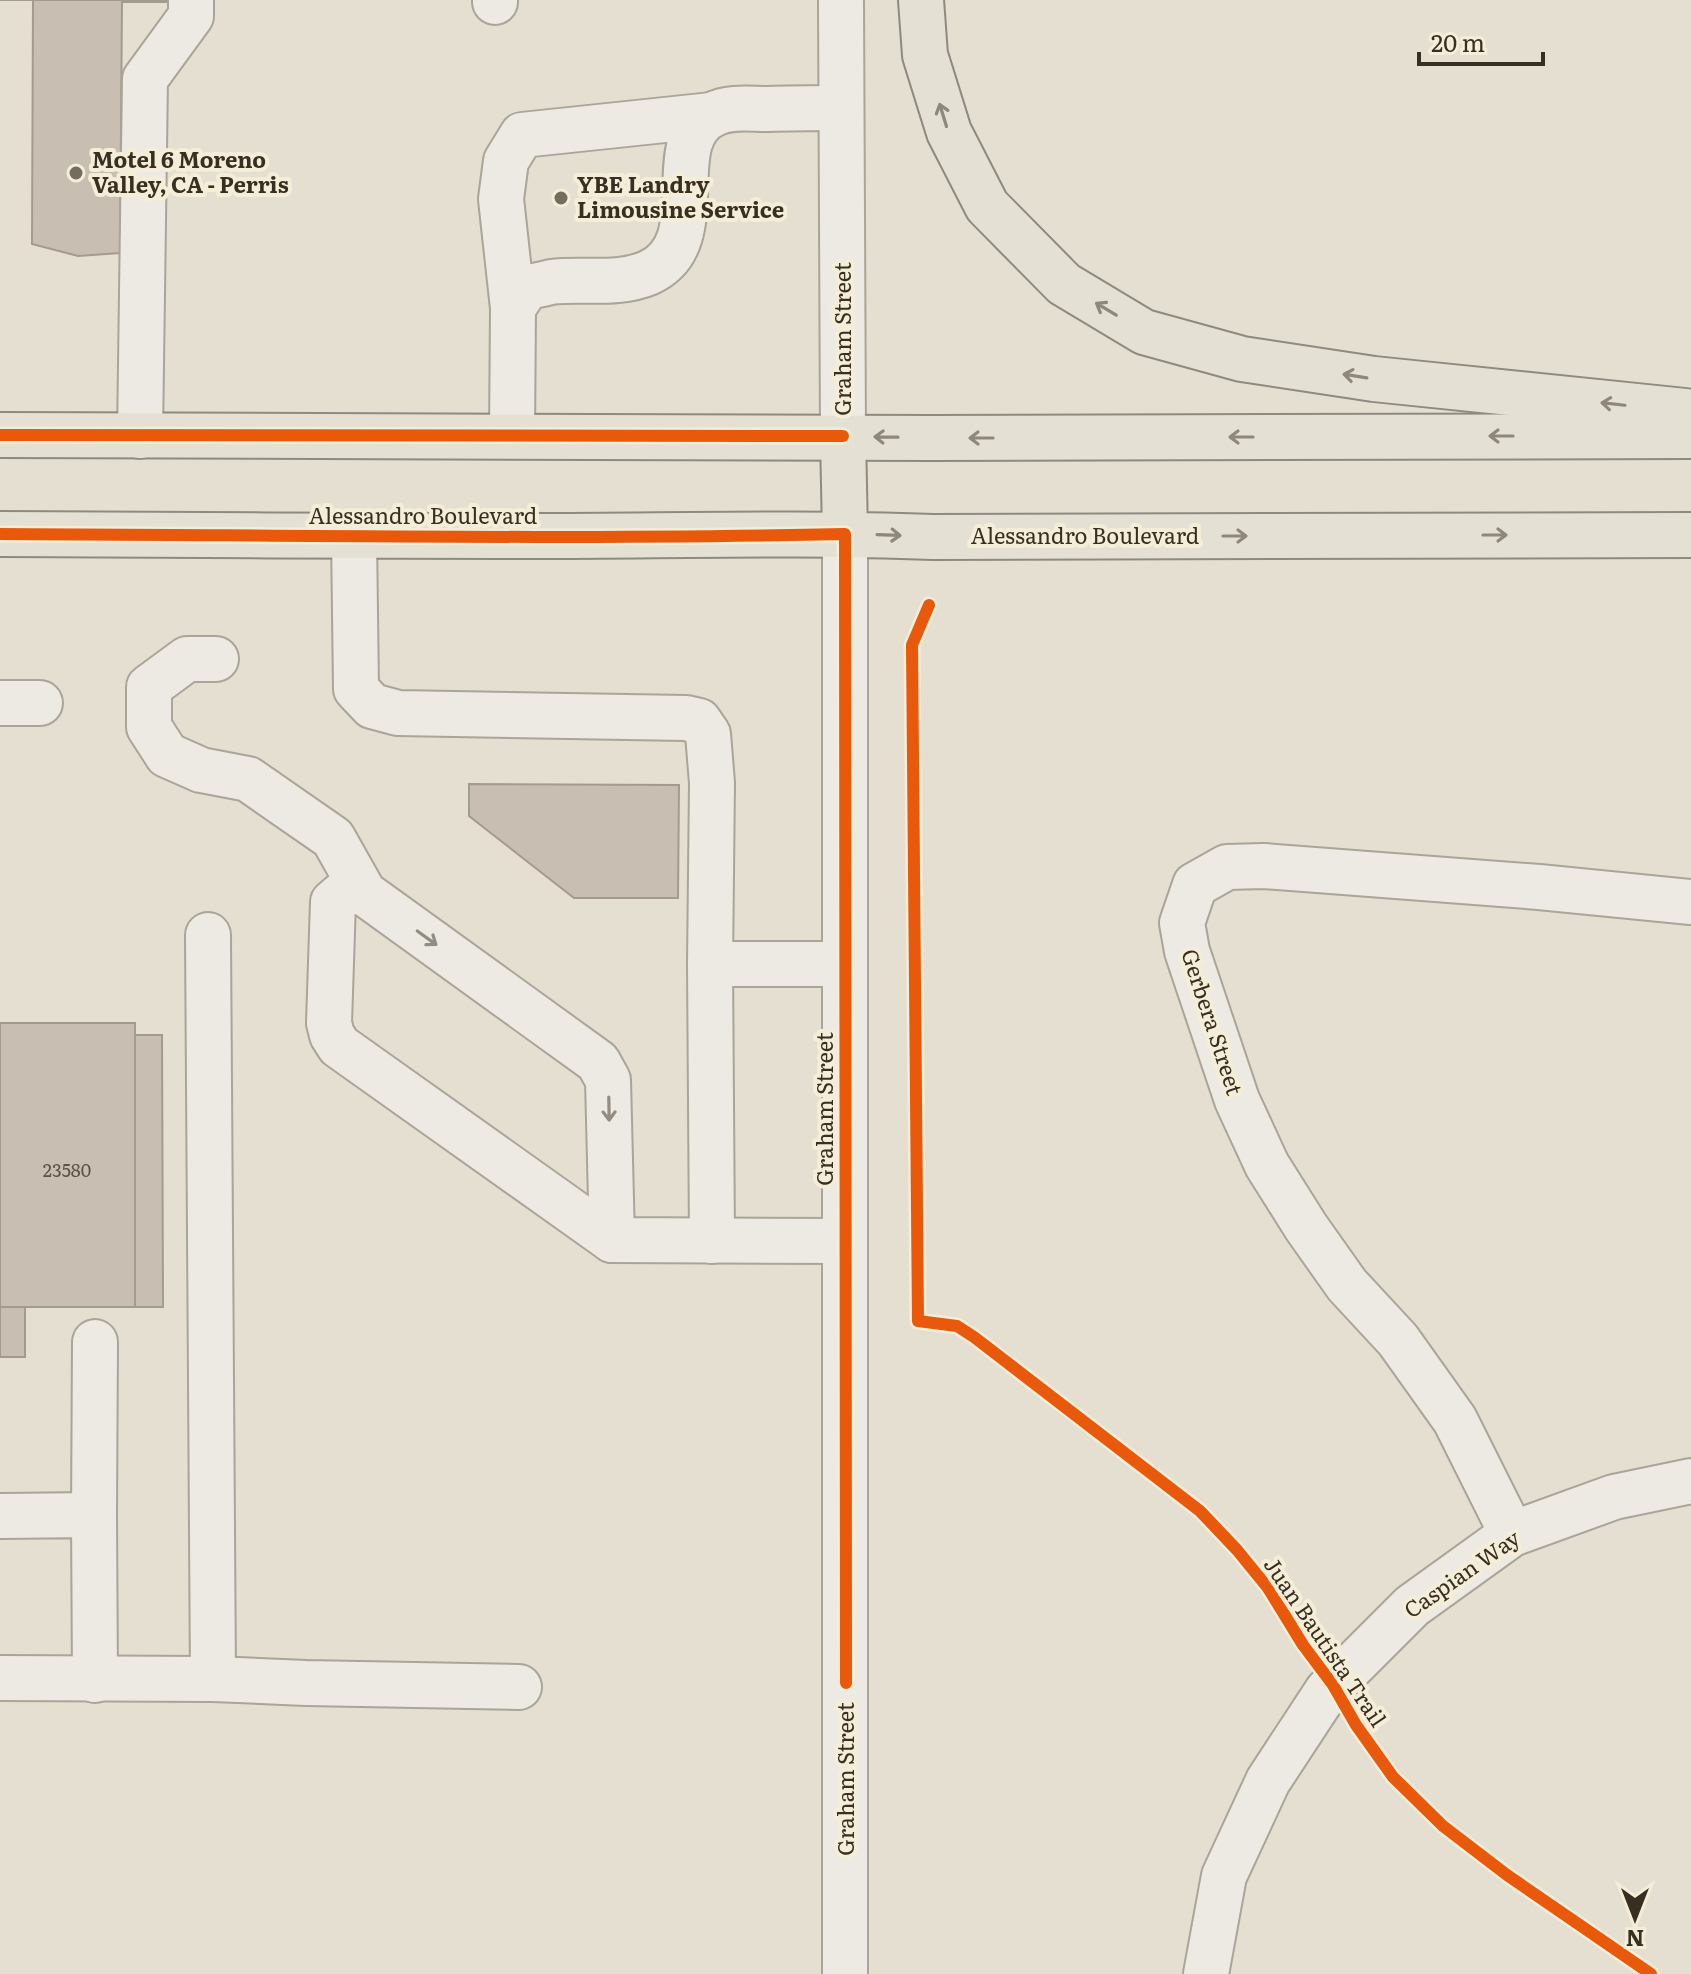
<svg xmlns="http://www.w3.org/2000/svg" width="1691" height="1974" viewBox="0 0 1691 1974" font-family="Literata,serif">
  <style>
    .building { fill: #c8bfb2; stroke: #a49b90; stroke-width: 2 }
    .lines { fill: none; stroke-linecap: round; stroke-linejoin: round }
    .minor-casing { stroke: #aaa499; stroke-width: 48 }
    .major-casing { stroke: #8f8a80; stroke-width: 48 }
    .minor { stroke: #eceae2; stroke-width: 44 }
    .major { stroke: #e4e0d4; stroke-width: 44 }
    .cycleway-casing { stroke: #f4edd8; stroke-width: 17 }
    .cycleway { stroke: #e8590c; stroke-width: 12 }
    .oneway { stroke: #8e877a }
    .oneway2 { stroke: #928c82 }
    .poi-dot { fill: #746c5f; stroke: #f4edd8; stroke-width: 3 }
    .labels { text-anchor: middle; stroke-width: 8; stroke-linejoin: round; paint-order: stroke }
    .number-label { font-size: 18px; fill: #5c5245 }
    .poi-label { font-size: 22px; font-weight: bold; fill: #382e21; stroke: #f4edd8; text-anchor: start }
    .street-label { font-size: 22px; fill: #382e21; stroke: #f4edd8 }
  </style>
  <rect width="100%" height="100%" fill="#e4dfd1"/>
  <!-- building -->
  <g class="building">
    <path d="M0,0H179V2H122L120,253L78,256L32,244L33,0Z"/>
    <path d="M469,784L679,785L678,898H574L469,816Z"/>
    <rect x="0" y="1023" width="135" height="284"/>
    <path d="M135,1035H162L163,1307H135Z"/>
    <rect x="0" y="1307" width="25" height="50"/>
  </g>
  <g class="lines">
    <defs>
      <g id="minor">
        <path d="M495,0V2"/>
        <path d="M841,0L843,436"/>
        <path d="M513,308L501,199L506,161L522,135L712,115"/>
        <path d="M140,436L145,79L191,16V0"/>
        <path d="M512,436L513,308L527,287C535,286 543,284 551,282C583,278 617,286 648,273C716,243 657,140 714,114C730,106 750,109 768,109C792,108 817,108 841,108"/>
        <path d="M354,537L356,689L372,706L398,713L686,718L699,721L708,734L712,783L710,964L712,1241"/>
        <path d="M216,659H187L149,687V727L167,755L201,770L248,779L333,838L364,893L598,1062L608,1080L612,1240"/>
        <path d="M0,703H40"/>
        <path d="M364,893L346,891L333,902L329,1023L332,1035L339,1046L612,1240L845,1241"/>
        <path d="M208,935L213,1679L306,1683L519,1687"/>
        <path d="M710,964H845"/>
        <path d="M94,1515L95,1342"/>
        <path d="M0,1516L94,1515L95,1680"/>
        <path d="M1512,1534L1455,1420L1398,1340L1347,1285L1306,1227L1267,1165L1237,1100L1187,951L1182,923L1195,885L1227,867L1264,866L1539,887L1691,902"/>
        <path d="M0,1678L213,1679"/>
        <path d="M845,1974V534"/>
        <path d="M1206,1974L1224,1876L1268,1781L1327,1691L1412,1606L1512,1534L1614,1497L1691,1481"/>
      </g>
      <g id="major">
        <path d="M921,0L925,55L949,132L987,206L1064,284L1144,332L1242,359L1374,379L1685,411"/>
        <path d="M0,435L930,438L1691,436"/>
        <path d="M843,436L845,534"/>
        <path d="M0,534C178,534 355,537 533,536C666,536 799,532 933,537L1691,535"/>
      </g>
    </defs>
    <!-- minor casing -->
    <use href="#minor" class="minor-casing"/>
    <!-- major casing -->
    <use href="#major" class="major-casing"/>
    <!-- minor -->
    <use href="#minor" class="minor"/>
    <!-- major -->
    <use href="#major" class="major"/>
    <defs>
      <g id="cycleway">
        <path d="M0,435L843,436"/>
        <path d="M0,534C282,535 564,540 845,534L846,1683"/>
        <path d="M929,605L912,645L918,1321L957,1326L974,1337L1200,1511L1237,1550L1268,1588L1303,1645L1333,1685L1356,1725L1393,1777L1443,1826L1507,1875L1651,1974"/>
      </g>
    </defs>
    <!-- cycleway casing -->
    <use href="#cycleway" class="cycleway-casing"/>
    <!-- cycleway -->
    <use href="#cycleway" class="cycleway"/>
  </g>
  <!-- one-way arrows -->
  <defs><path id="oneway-shaft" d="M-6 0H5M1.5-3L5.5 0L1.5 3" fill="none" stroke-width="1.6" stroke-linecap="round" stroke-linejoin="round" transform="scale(2)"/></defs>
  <g class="oneway">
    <use href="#oneway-shaft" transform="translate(943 115) rotate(-107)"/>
    <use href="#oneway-shaft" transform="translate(1106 309) rotate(-149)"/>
    <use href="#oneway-shaft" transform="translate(1355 376) rotate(-171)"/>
    <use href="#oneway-shaft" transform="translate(1613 404) rotate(-174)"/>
    <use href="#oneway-shaft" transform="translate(1501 436) rotate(180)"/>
    <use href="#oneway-shaft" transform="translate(886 437) rotate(-179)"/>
    <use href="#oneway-shaft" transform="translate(1241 437) rotate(180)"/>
    <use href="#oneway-shaft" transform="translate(981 438) rotate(180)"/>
    <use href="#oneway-shaft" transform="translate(889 535) rotate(2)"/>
    <use href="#oneway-shaft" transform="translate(1495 535)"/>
    <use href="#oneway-shaft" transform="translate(1235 536)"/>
  </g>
  <g class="oneway2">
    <use href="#oneway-shaft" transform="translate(427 938) rotate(36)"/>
    <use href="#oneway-shaft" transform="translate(609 1109) rotate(89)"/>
  </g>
  <!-- markers -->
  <g class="poi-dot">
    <circle cx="76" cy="173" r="8"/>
    <circle cx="561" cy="198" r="8"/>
  </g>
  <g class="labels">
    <!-- number labels -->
    <g class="number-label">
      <text x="67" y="1177">23580</text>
    </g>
    <!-- poi labels -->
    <g class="poi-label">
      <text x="92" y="168">Motel 6 Moreno<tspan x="92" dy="25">Valley, CA - Perris</tspan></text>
      <text x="577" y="193">YBE Landry<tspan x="577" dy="25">Limousine Service</tspan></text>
    </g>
    <!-- street labels -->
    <g class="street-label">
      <text transform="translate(843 339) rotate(-90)" y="8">Graham Street</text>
      <text x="423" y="524">Alessandro Boulevard</text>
      <text x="1085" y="544">Alessandro Boulevard</text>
      <text transform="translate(1212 1022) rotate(72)" y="8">Gerbera Street</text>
      <text transform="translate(825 1109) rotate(-90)" y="8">Graham Street</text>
      <text transform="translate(1462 1574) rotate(-35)" y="8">Caspian Way</text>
      <text transform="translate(1325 1642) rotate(56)" y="8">Juan Bautista Trail</text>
      <text transform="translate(846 1779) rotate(-90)" y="8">Graham Street</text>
    </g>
  </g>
  <!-- north arrow -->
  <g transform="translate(1635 1918) rotate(180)" stroke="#f4edd8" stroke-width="6" paint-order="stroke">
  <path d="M0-6L14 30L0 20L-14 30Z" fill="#382e21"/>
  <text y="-12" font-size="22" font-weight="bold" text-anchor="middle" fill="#382e21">N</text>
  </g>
  <!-- scale -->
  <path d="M1419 52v12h124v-12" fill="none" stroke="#382e21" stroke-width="4"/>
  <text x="1431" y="52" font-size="24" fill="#382e21" stroke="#f4edd8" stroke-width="6" paint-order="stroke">20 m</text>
</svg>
